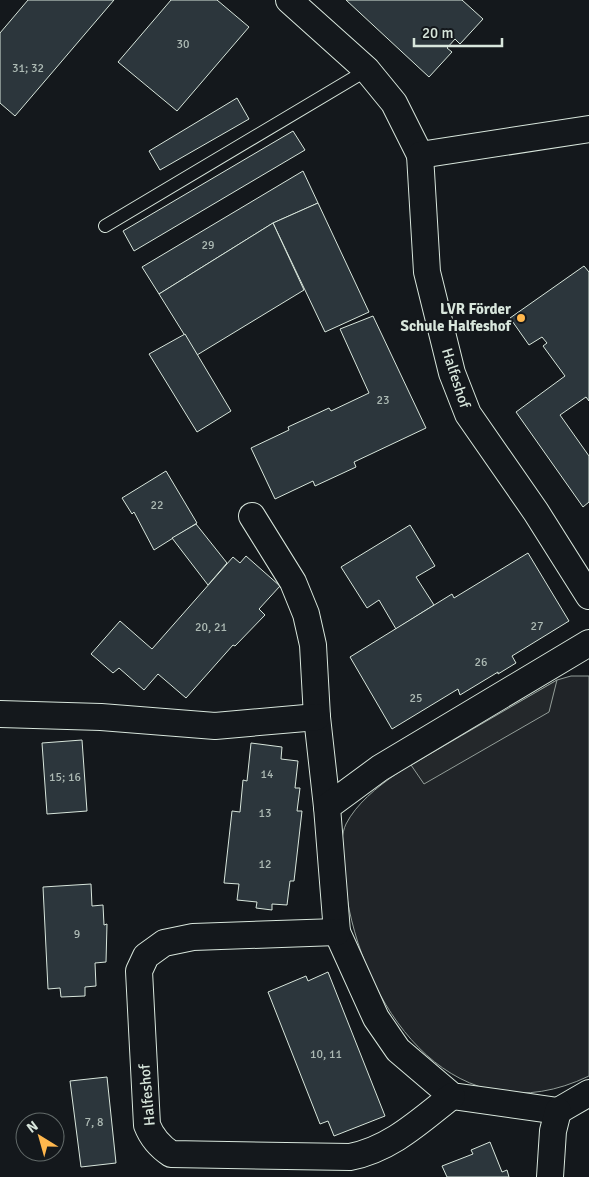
<svg xmlns="http://www.w3.org/2000/svg" width="589" height="1177" viewBox="0 0 589 1177" font-family="Signika,sans-serif">
  <style>
    .green { fill: #202428; stroke: #939e99 }
    .parking { fill: #24282b; stroke: #939e99 }
    .building { fill: #2c363c; stroke: #d8e6dc }
    .lines { fill: none; stroke-linecap: round; stroke-linejoin: round }
    .lane-casing { stroke: #d8e6dc; stroke-width: 14 }
    .street-casing { stroke: #d8e6dc; stroke-width: 28 }
    .lane { stroke: #14181c; stroke-width: 12 }
    .street { stroke: #14181c; stroke-width: 26 }
    .poi-dot { fill: #ffb74d; stroke: #14181c; stroke-width: 2 }
    .labels { text-anchor: middle; stroke-width: 4; stroke-linejoin: round; paint-order: stroke }
    .number-label { font-size: 12px; fill: #adbab4 }
    .poi-label { font-size: 15px; font-weight: bold; fill: #d8e6dc; stroke: #14181c; text-anchor: end }
    .street-label { font-size: 15px; fill: #d8e6dc; stroke: #14181c }
  </style>
  <rect width="100%" height="100%" fill="#14181c"/>
  <!-- green -->
  <path class="green" d="M571,676H589V1076C458,1139 367,1016 347,898C344,878 337,843 346,824C366,785 426,756 462,735C494,717 525,699 557,680Z"/>
  <!-- parking -->
  <path class="parking" d="M557,680L549,712L424,784L411,765Z"/>
  <!-- building -->
  <g class="building">
    <path d="M28,0H114L15,116L0,103V33Z"/>
    <path d="M171,0H217L249,27L177,111L118,62Z"/>
    <path d="M346,0H462L483,19L460,44L455,39L447,48L452,52L429,77Z"/>
    <path d="M237,98L249,119L160,170L149,151Z"/>
    <path d="M293,131L305,150L134,251L123,231Z"/>
    <path d="M303,171L318,203L273,223L159,294L142,267Z"/>
    <path d="M318,203L369,312L325,332L273,223Z"/>
    <path d="M273,223L304,290L197,355L159,294Z"/>
    <path d="M584,266L589,272V401L586,397L560,415L589,456V502L583,507L516,412L565,376L543,346L547,343L542,337L529,345L510,318Z"/>
    <path d="M373,316L426,428L354,462L356,467L315,486L313,481L275,499L251,448L289,430L288,427L329,408L331,411L369,393L340,329Z"/>
    <path d="M185,334L231,411L197,432L149,354Z"/>
    <path d="M166,471L197,523L154,550L134,512L132,514L122,498Z"/>
    <path d="M196,524L227,563L208,585L172,538Z"/>
    <path d="M410,525L435,566L416,577L434,605L396,629L379,600L367,608L341,567Z"/>
    <path d="M528,553L569,621L512,656L516,663L498,674V672L460,695L458,689L392,729L350,657L452,594L454,598Z"/>
    <path d="M246,556L280,586L259,609L265,615L235,646L233,645L186,698L158,674L144,690L119,668L113,673L91,654L120,621L152,649L233,557L240,563Z"/>
    <path d="M82,740L87,811L47,814L42,743Z"/>
    <path d="M251,743L282,747L281,759L298,761L295,788H300L297,811H302L294,881H290L287,905L272,904V910L256,908L257,902L237,900L239,884L224,883L232,811L240,812L243,780L247,781Z"/>
    <path d="M91,884L92,906L103,905L104,925L107,924L106,962L95,963L96,986L85,987V996L61,997L60,988L48,989L43,887Z"/>
    <path d="M328,972L385,1116L334,1136L328,1121L320,1124L268,992L306,976L308,981Z"/>
    <path d="M107,1077L116,1163L81,1167L70,1081Z"/>
    <path d="M490,1142L502,1172L507,1170L509,1177H447L442,1166L473,1154L471,1150Z"/>
  </g>
  <g class="lines">
    <defs>
      <path id="lane" d="M105,226L367,70"/>
      <g id="street">
        <path d="M289,0L367,70L394,103L420,155"/>
        <path d="M589,129L420,155L427,272L452,373L468,414L536,512L589,596"/>
        <path d="M252,516L293,582L306,614L313,645L317,717L327,807"/>
        <path d="M589,643L380,768L327,807L337,932L376,1018L398,1050L452,1096L558,1111L589,1093"/>
        <path d="M0,714L101,717L215,726L317,717"/>
        <path d="M337,932L193,937L164,943L146,956L139,971L147,1125C152,1138 159,1146 171,1154L350,1157C391,1149 420,1121 452,1096"/>
        <path d="M550,1177L553,1131L558,1111"/>
      </g>
    </defs>
    <!-- lane casing -->
    <use href="#lane" class="lane-casing"/>
    <!-- street casing -->
    <use href="#street" class="street-casing"/>
    <!-- lane -->
    <use href="#lane" class="lane"/>
    <!-- street -->
    <use href="#street" class="street"/>
  </g>
  <!-- markers -->
  <circle class="poi-dot" cx="521" cy="318" r="5"/>
  <g class="labels">
    <!-- number labels -->
    <g class="number-label">
      <text x="183" y="48">30</text>
      <text x="28" y="72">31; 32</text>
      <text x="208" y="249">29</text>
      <text x="383" y="404">23</text>
      <text x="157" y="509">22</text>
      <text x="537" y="630">27</text>
      <text x="211" y="631">20, 21</text>
      <text x="481" y="666">26</text>
      <text x="416" y="702">25</text>
      <text x="267" y="778">14</text>
      <text x="65" y="781">15; 16</text>
      <text x="265" y="817">13</text>
      <text x="265" y="868">12</text>
      <text x="77" y="938">9</text>
      <text x="326" y="1058">10, 11</text>
      <text x="94" y="1126">7, 8</text>
    </g>
    <!-- poi labels -->
    <g class="poi-label">
      <text x="511" y="314">LVR Förder<tspan x="511" dy="17">Schule Halfeshof</tspan></text>
    </g>
    <!-- street labels -->
    <g class="street-label">
      <text transform="translate(456 378) rotate(72)" y="5">Halfeshof</text>
      <text transform="translate(147 1095) rotate(-95)" y="5">Halfeshof</text>
    </g>
  </g>
  <!-- north arrow -->
  <g transform="translate(40 1137) rotate(323)"><circle r="24" fill="#14181c" stroke="#626a69"/>
  <path d="M0-4L9 19L0 12L-9 19Z" fill="#ffb74d"/>
  <text y="-8" font-size="14" font-weight="bold" text-anchor="middle" fill="#d8e6dc">N</text>
  </g>
  <!-- scale -->
  <path d="M414 38v8h88v-8" fill="none" stroke="#d8e6dc" stroke-width="2.5"/>
  <text x="422" y="38" font-size="15" fill="#d8e6dc" stroke="#14181c" stroke-width="4" paint-order="stroke">20 m</text>
</svg>
